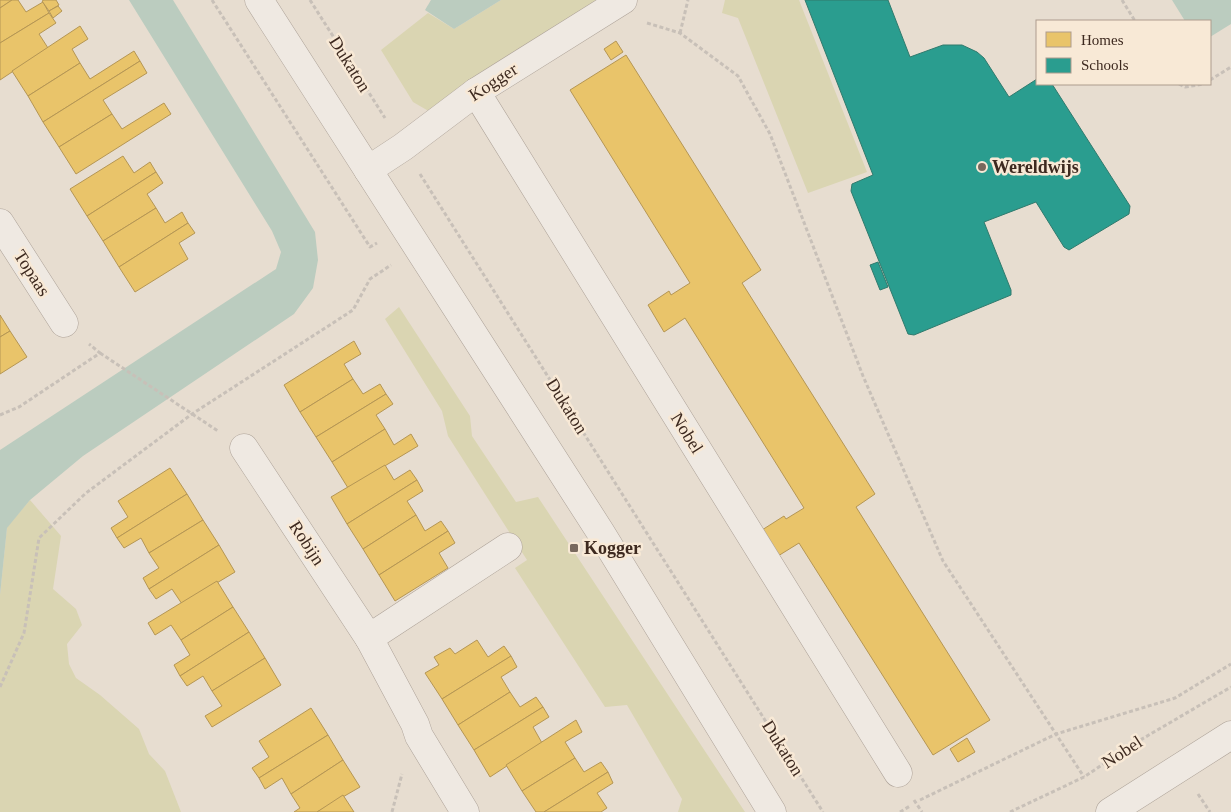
<svg xmlns="http://www.w3.org/2000/svg" width="1231" height="812" viewBox="0 0 1231 812" font-family="'Times New Roman',serif">
  <style>
    .green { fill: #dad5b2 }
    .water { fill: #bbccbf }
    .homes { fill: #e9c46a; stroke: #b59654 }
    .schools { fill: #2a9d8f; stroke: #307a6d }
    .lines { fill: none; stroke-linecap: round; stroke-linejoin: round }
    .minor-casing { stroke: #ada298; stroke-width: 29 }
    .path { stroke: #c8c0b8; stroke-width: 3; stroke-dasharray: 4 2.5; stroke-linecap: butt }
    .minor { stroke: #efe9e2; stroke-width: 28 }
    .poi-dot { fill: #78685d; stroke: #f8e9d6; stroke-width: 2 }
    .labels { text-anchor: middle; stroke-width: 5; stroke-linejoin: round; paint-order: stroke }
    .street-label { font-size: 18px; fill: #3d291f; stroke: #f8e9d6 }
    .poi-label { font-size: 18px; font-weight: bold; fill: #3d291f; stroke: #f8e9d6; text-anchor: start }
  </style>
  <rect width="100%" height="100%" fill="#e7ddd0"/>
  <!-- green -->
  <g class="green">
    <path d="M501,0H609L432,113L413,102L381,50L428,13L454,29Z"/>
    <path d="M725,0H799L867,172L808,193L738,18L722,13Z"/>
    <path d="M399,307L470,416L472,436L516,502L538,497L745,812H678L682,799L627,705L605,707L515,568L527,560L448,436L442,411L385,319Z"/>
    <path d="M30,500L61,536L53,589L76,609L82,625L67,644L69,664L76,678L100,695L139,729L149,754L165,771L181,812H0V595L7,527Z"/>
  </g>
  <!-- water -->
  <g class="water">
    <path d="M129,0H173L315,232L318,260L313,288L294,314L83,456L30,500L7,528L0,595V450L276,269L281,252L272,231Z"/>
    <path d="M431,0H501L454,29L425,10Z"/>
    <path d="M1172,0H1231V24L1210,37V21H1185Z"/>
  </g>
  <!-- homes -->
  <g class="homes">
    <path d="M0,0H12L0,8Z"/>
    <path d="M12,0H18L26,12L43,2L49,13L0,43V8Z"/>
    <path d="M44,0H56L59,5L49,11L42,1Z"/>
    <path d="M58,6L62,11L53,18L49,11Z"/>
    <path d="M49,13L56,23L39,34L48,48L0,80V43Z"/>
    <path d="M80,26L88,39L72,49L80,63L28,96L12,71Z"/>
    <path d="M616,41L623,52L611,60L604,49Z"/>
    <path d="M134,51L140,61L43,122L28,96L80,63L90,79Z"/>
    <path d="M626,55L761,270L742,283L875,494L856,507L990,720L933,755L799,543L778,556L762,530L784,516L786,519L804,508L685,318L664,332L648,305L669,291L671,295L690,283L570,90Z"/>
    <path d="M140,61L147,73L103,100L112,114L59,147L43,122Z"/>
    <path d="M164,103L171,114L76,174L59,147L112,114L122,129Z"/>
    <path d="M123,156L134,173L150,162L156,172L87,216L70,189Z"/>
    <path d="M156,172L163,183L147,194L156,208L103,241L87,216Z"/>
    <path d="M156,208L165,223L182,212L188,223L119,267L103,241Z"/>
    <path d="M188,223L195,233L179,243L188,259L135,292L119,267Z"/>
    <path d="M0,315L10,331L0,337Z"/>
    <path d="M10,331L27,357L0,374V337Z"/>
    <path d="M354,341L361,354L344,364L353,379L300,412L284,385Z"/>
    <path d="M353,379L363,394L380,384L386,394L316,437L300,412Z"/>
    <path d="M386,394L393,404L376,415L385,429L332,462L316,437Z"/>
    <path d="M385,429L394,445L411,434L418,446L348,488L332,462Z"/>
    <path d="M385,465L394,480L410,470L417,480L347,524L331,497Z"/>
    <path d="M170,468L187,494L117,538L111,528L128,517L118,501Z"/>
    <path d="M417,480L423,491L407,501L416,515L363,549L347,524Z"/>
    <path d="M187,494L203,520L149,553L141,538L124,548L117,538Z"/>
    <path d="M416,515L425,531L441,521L448,531L379,575L363,549Z"/>
    <path d="M203,520L219,545L149,589L143,578L159,568L149,553Z"/>
    <path d="M448,531L455,543L439,553L448,568L395,601L379,575Z"/>
    <path d="M219,545L235,572L182,604L172,589L156,599L149,589Z"/>
    <path d="M217,581L233,607L181,640L171,625L155,635L148,623Z"/>
    <path d="M233,607L249,632L180,676L174,665L190,655L181,640Z"/>
    <path d="M249,632L265,658L212,691L203,676L187,686L180,676Z"/>
    <path d="M477,640L488,657L504,646L511,656L442,699L425,673L439,665L434,657L450,648L455,654Z"/>
    <path d="M511,656L517,667L501,677L510,692L458,725L442,699Z"/>
    <path d="M265,658L281,685L212,727L205,716L222,706L212,691Z"/>
    <path d="M510,692L520,707L536,697L543,707L474,750L458,725Z"/>
    <path d="M543,707L549,717L533,727L542,743L490,777L474,750Z"/>
    <path d="M311,708L328,735L259,778L252,768L269,757L259,741Z"/>
    <path d="M576,720L582,732L565,742L575,758L522,791L506,765Z"/>
    <path d="M328,735L343,760L291,794L282,778L265,789L259,778Z"/>
    <path d="M967,738L975,752L958,762L950,749Z"/>
    <path d="M575,758L584,772L601,762L608,772L544,812H536L522,791Z"/>
    <path d="M343,760L360,787L317,812H294L300,808L291,794Z"/>
    <path d="M608,772L613,783L597,793L607,808L601,812H544Z"/>
    <path d="M343,795L354,812H317Z"/>
  </g>
  <!-- schools -->
  <g class="schools">
    <path d="M805,0H888L910,57L943,45H962L977,52L984,58L1009,97L1037,79V84H1052L1130,206L1129,214L1069,250L1064,247L1036,202L984,222L1011,290V295L914,335L908,334L851,191L852,184L873,175Z"/>
    <path d="M878,262L888,287L880,290L870,265Z"/>
  </g>
  <g class="lines">
    <defs>
      <g id="minor">
        <path d="M259,0L601,533L772,812"/>
        <path d="M476,92L898,773"/>
        <path d="M368,170L403,147L476,92L623,0"/>
        <path d="M0,223L64,323"/>
        <path d="M244,448L369,638L415,724L419,736L465,812"/>
        <path d="M369,638L508,547"/>
        <path d="M1110,812L1231,735"/>
      </g>
    </defs>
    <!-- minor casing -->
    <use href="#minor" class="minor-casing"/>
    <!-- path -->
    <g class="path">
      <path d="M212,0L370,247L377,243"/>
      <path d="M310,0L385,118"/>
      <path d="M1122,0L1135,21"/>
      <path d="M647,23L680,33L738,76L770,134L863,376L943,561L1084,777"/>
      <path d="M680,33L688,0"/>
      <path d="M1210,80L1231,67"/>
      <path d="M1179,84L1185,87L1204,84"/>
      <path d="M420,174L823,812"/>
      <path d="M100,353L218,431"/>
      <path d="M0,415L19,407L100,353L89,344"/>
      <path d="M0,687L24,633L39,538L86,493L192,414L353,310L370,279L391,265"/>
      <path d="M1198,794L1210,812"/>
      <path d="M914,800L922,812"/>
      <path d="M920,800L1056,734L1175,698L1231,664"/>
      <path d="M392,812L402,774"/>
      <path d="M900,812L910,806"/>
      <path d="M1010,812L1084,777L1130,746L1231,687"/>
    </g>
    <!-- minor -->
    <use href="#minor" class="minor"/>
  </g>
  <!-- markers -->
  <g class="poi-dot">
    <circle cx="982" cy="167" r="5"/>
    <rect x="569" y="543" width="10" height="10" rx="2.5"/>
  </g>
  <g class="labels">
    <!-- street labels -->
    <g class="street-label">
      <text transform="translate(350 64) rotate(58)" y="6">Dukaton</text>
      <text transform="translate(493 82) rotate(-33)" y="6">Kogger</text>
      <text transform="translate(32 273) rotate(57)" y="6">Topaas</text>
      <text transform="translate(567 406) rotate(58)" y="6">Dukaton</text>
      <text transform="translate(687 433) rotate(58)" y="6">Nobel</text>
      <text transform="translate(307 543) rotate(57)" y="6">Robijn</text>
      <text transform="translate(783 748) rotate(58)" y="6">Dukaton</text>
      <text transform="translate(1122 752) rotate(-33)" y="6">Nobel</text>
    </g>
    <!-- poi labels -->
    <g class="poi-label">
      <text x="992" y="173">Wereldwijs</text>
      <text x="584" y="554">Kogger</text>
    </g>
  </g>
  <!-- legend -->
  <rect x="1036" y="20" width="175" height="65" fill="#f8e9d6" stroke="#ad9c8d"/>
  <rect x="1046" y="32" width="25" height="15" fill="#e9c46a" stroke="#ad9c8d"/>
  <text x="1081" y="45" font-size="15" fill="#3d291f">Homes</text>
  <rect x="1046" y="58" width="25" height="15" fill="#2a9d8f" stroke="#ad9c8d"/>
  <text x="1081" y="70" font-size="15" fill="#3d291f">Schools</text>
</svg>
